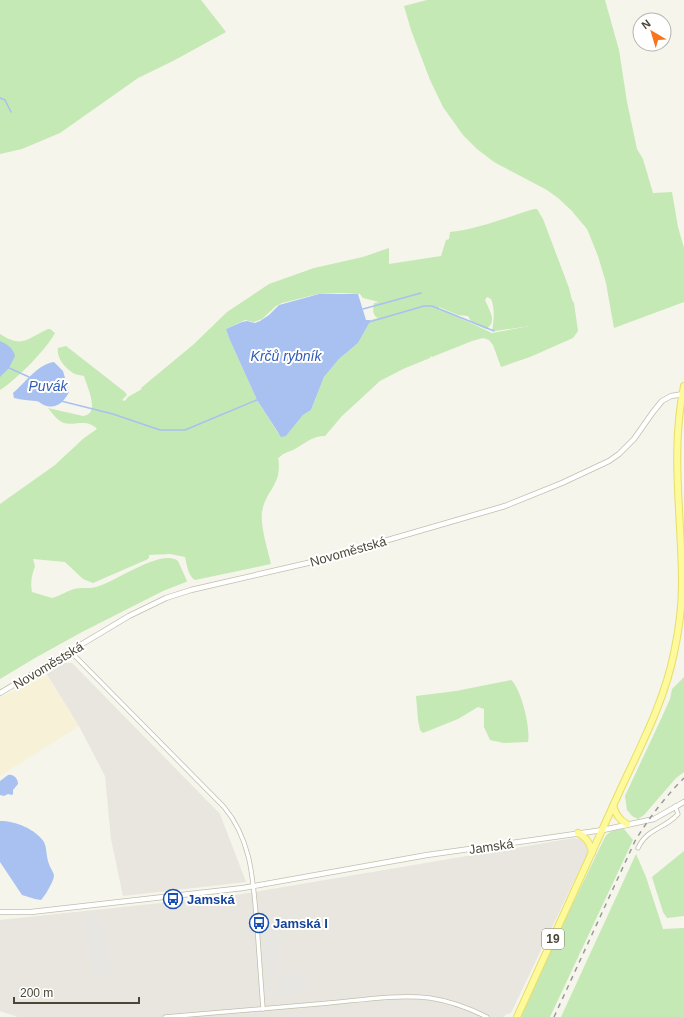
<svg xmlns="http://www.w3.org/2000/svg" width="684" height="1017" viewBox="0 0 684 1017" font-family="Helvetica,sans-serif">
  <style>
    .commercial { fill: #f6f1d7 }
    .industrial { fill: #e8e6df }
    .green { fill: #c4e9b4; fill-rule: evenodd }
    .parking { fill: #e7e6e2 }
    .water { fill: #a8c1f1 }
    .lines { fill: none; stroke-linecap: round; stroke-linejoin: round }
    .stream { stroke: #a8c1f1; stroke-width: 1.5 }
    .minor-casing { stroke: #c1bfad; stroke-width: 5 }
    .tertiary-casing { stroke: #c1bfad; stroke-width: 6 }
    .primary-casing { stroke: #e5de69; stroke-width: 8 }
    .minor { stroke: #fff; stroke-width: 3.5 }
    .tertiary { stroke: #fff; stroke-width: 4.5 }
    .primary { stroke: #fefa9b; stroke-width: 6 }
    .rail { stroke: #999; stroke-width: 1.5; stroke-dasharray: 5 5; stroke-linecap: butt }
    .labels { text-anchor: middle; stroke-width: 4; stroke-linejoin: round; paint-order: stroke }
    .shield { fill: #fff; stroke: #807e74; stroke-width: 1 }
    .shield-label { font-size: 12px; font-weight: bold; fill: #4a4738 }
    .street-label { font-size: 13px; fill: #4a4738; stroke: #fff }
    .transit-label { font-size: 13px; font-weight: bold; fill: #164399; stroke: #fff; text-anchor: start }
    .water-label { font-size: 14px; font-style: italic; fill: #305db7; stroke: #fff }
  </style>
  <rect width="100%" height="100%" fill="#f5f5eb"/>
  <!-- commercial -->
  <path class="commercial" d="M45,673L79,726L0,776V698Z"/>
  <!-- industrial -->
  <g class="industrial">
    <path d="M64,663H72L220,814L246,882L123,896L111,839L105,776L79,726L46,673Z"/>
    <path d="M574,838L579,839L584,842L587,848V854L511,1013L505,1015L504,1017H18L0,1011V920L236,895Z"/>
  </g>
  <!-- green -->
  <g class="green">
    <path d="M0,0H201L226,32L173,61L138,78L60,133L22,149L0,154Z"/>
    <path d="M427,0H605L619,50L627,102L637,149L643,159L653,193L672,192L678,227L684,248V302L614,328L606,283L598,256L587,229L571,210L558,198L547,190L494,162L477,149L463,135L443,107L430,80L411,30L404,6Z"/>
    <path d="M534,209H537L543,219L569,288L572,300L574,303L578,331L573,338L530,357L501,367L493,345L489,340L483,338L472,341L432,357L431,356L430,358L403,369L380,381L342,416L325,436C312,436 304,444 293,450C288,452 283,453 279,458L278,457C283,485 266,489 262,512C260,525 268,551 271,564L195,580C188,576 187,565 185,557L170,554L149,555V558L146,560L93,583L83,579L65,562L33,559L35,566C32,575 30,582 32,592L52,598C60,596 67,591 74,589C81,587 89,589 96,587C114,583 161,548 178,561L187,581L186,582L163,591L82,632L35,658L0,679V504L55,465L84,438L97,429C87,418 74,426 64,423C58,421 52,413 48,408L83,416C101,414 87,387 84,376C81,375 77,375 75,374C66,369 56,358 58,348L66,346L125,392L127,395L122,400L125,401L128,397L142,389L141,388L194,344L227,312L269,284L314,268L363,257L389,248V264L441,256L446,240L449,239L450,232C479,229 507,217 534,209ZM341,293L360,294L363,298L379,302L374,303C373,310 372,315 378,318L371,320L358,343L339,359L324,377L311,410L303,415L286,436L278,433L257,400L229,338L226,329L245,320L254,322L262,319L276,306L282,303L318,294ZM487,297L491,299C495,308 494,321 492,331H495L530,326L492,333L445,311L439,310V307L458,315L468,316L472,323L486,329C498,322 489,310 485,300Z"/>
    <path d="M48,329H50L55,333C46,350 16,380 0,390V334C24,349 27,338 48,329Z"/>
    <path d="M684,677V772L676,778L644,815L638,819L632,816L627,810L625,796L661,719L670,699L672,689Z"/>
    <path d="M511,680C521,688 531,729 528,742L504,743L490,740L484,727V709L478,707L458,719L423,733L420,730L418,720L416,696L456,691Z"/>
    <path d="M624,829L633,840L550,1017H521L564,922L605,837C610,830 616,830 624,829Z"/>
    <path d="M684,851V916L667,918L663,912L652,877Z"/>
    <path d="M636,854L646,877L663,929L684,928V1017H561Z"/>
  </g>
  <!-- parking -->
  <g class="parking">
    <path d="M100,915V921H103L109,975L92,977L86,917Z"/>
    <path d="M274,927L278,971H273V975H267L264,928Z"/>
    <path d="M305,972L306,986H308L309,992L272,995V990L279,989L278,974Z"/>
  </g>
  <!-- water -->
  <g class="water">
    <path d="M319,294H358L366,320H371L358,343L339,359L324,377L311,410L303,415L286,436L281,437L257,400L229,338L226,329L242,322L247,321L255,323L260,321L269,315L279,305Z"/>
    <path d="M0,341C7,344 13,348 15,356L9,368L0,377Z"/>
    <path d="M54,362L63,371L69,392C64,402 56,410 44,405C41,404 39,401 36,401C28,400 22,400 14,398L13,393C25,383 38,364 54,362Z"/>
    <path d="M8,775C14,774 18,779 18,784L13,790V794L12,795L8,794L4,796L0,795V781Z"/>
    <path d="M0,821C16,821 35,829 44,842C47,848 46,857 49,864C50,868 53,871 54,875C54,881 45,896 41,900L35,899L22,895L0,862Z"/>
  </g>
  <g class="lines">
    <!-- stream -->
    <g class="stream">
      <path d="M0,98L5,100L11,112"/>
      <path d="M363,309L421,293"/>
      <path d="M369,322L424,306H432L494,331"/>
      <path d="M7,367L29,377"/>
      <path d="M61,401L113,414L160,430H185L259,399"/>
    </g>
    <defs>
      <g id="minor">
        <path d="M70,651L224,807C253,842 253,883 257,926C259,954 261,981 263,1009"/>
        <path d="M638,848C647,828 665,829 678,814L675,806"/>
        <path d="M165,1017C220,1012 275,1008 329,1003C361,1000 398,994 430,998C450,1001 469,1008 487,1017"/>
      </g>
      <g id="tertiary">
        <path d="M0,693L129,616L166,598L191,590L312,562L505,506L562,483L609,461L619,454L634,439L653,412L662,401L671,396L684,394"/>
        <path d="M0,912H31L243,888L427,855L603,830L654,819L684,802"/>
      </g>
      <g id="primary">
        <path d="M613,806C616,814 619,820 627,824"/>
        <path d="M578,833C587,838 590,843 592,853"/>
        <path d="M517,1017C551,943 584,869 618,795C639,749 664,703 674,653C679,630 682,606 682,583C682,517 670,452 684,386"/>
      </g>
    </defs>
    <!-- minor casing -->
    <use href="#minor" class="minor-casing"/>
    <!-- tertiary casing -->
    <use href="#tertiary" class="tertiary-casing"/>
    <!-- primary casing -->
    <use href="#primary" class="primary-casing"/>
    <!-- minor -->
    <use href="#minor" class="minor"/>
    <!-- tertiary -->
    <use href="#tertiary" class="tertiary"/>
    <!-- primary -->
    <use href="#primary" class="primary"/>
    <!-- rail -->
    <path class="rail" d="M554,1017L635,841C649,818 665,797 684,778"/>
  </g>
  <!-- icons -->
  <defs>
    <symbol id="bus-ring" viewBox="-11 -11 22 22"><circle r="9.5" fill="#fff" stroke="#1a4fb4" stroke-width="1.5"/><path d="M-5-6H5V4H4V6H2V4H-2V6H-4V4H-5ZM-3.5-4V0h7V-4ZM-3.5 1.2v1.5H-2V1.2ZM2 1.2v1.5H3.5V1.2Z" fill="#1a4fb4"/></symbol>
  </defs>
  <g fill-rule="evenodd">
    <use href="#bus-ring" x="162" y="888" width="22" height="22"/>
    <use href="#bus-ring" x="248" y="912" width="22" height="22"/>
  </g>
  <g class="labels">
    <!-- shield labels -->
    <rect class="shield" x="542" y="929" width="22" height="20" rx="3"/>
    <g class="shield-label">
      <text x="553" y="943">19</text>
    </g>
    <!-- street labels -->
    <g class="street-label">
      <text transform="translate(348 551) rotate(-16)" y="5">Novoměstská</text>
      <text transform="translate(48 665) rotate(-31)" y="5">Novoměstská</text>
      <text transform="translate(491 846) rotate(-8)" y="5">Jamská</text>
    </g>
    <!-- transit labels -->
    <g class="transit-label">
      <text x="187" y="904">Jamská</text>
      <text x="273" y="928">Jamská I</text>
    </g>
    <!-- water labels -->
    <g class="water-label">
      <text x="286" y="361">Krčů rybník</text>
      <text x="48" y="391">Puvák</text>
    </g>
  </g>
  <!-- north arrow -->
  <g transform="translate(652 32) rotate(322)"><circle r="19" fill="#ffffff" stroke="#b7b5af"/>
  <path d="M0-3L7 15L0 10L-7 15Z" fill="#fa741d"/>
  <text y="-6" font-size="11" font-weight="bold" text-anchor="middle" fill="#4a4738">N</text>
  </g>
  <!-- scale -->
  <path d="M14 997v6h125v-6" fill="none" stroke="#4a4738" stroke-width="2"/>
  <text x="20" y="997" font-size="12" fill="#4a4738" stroke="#ffffff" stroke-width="3" paint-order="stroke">200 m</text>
</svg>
